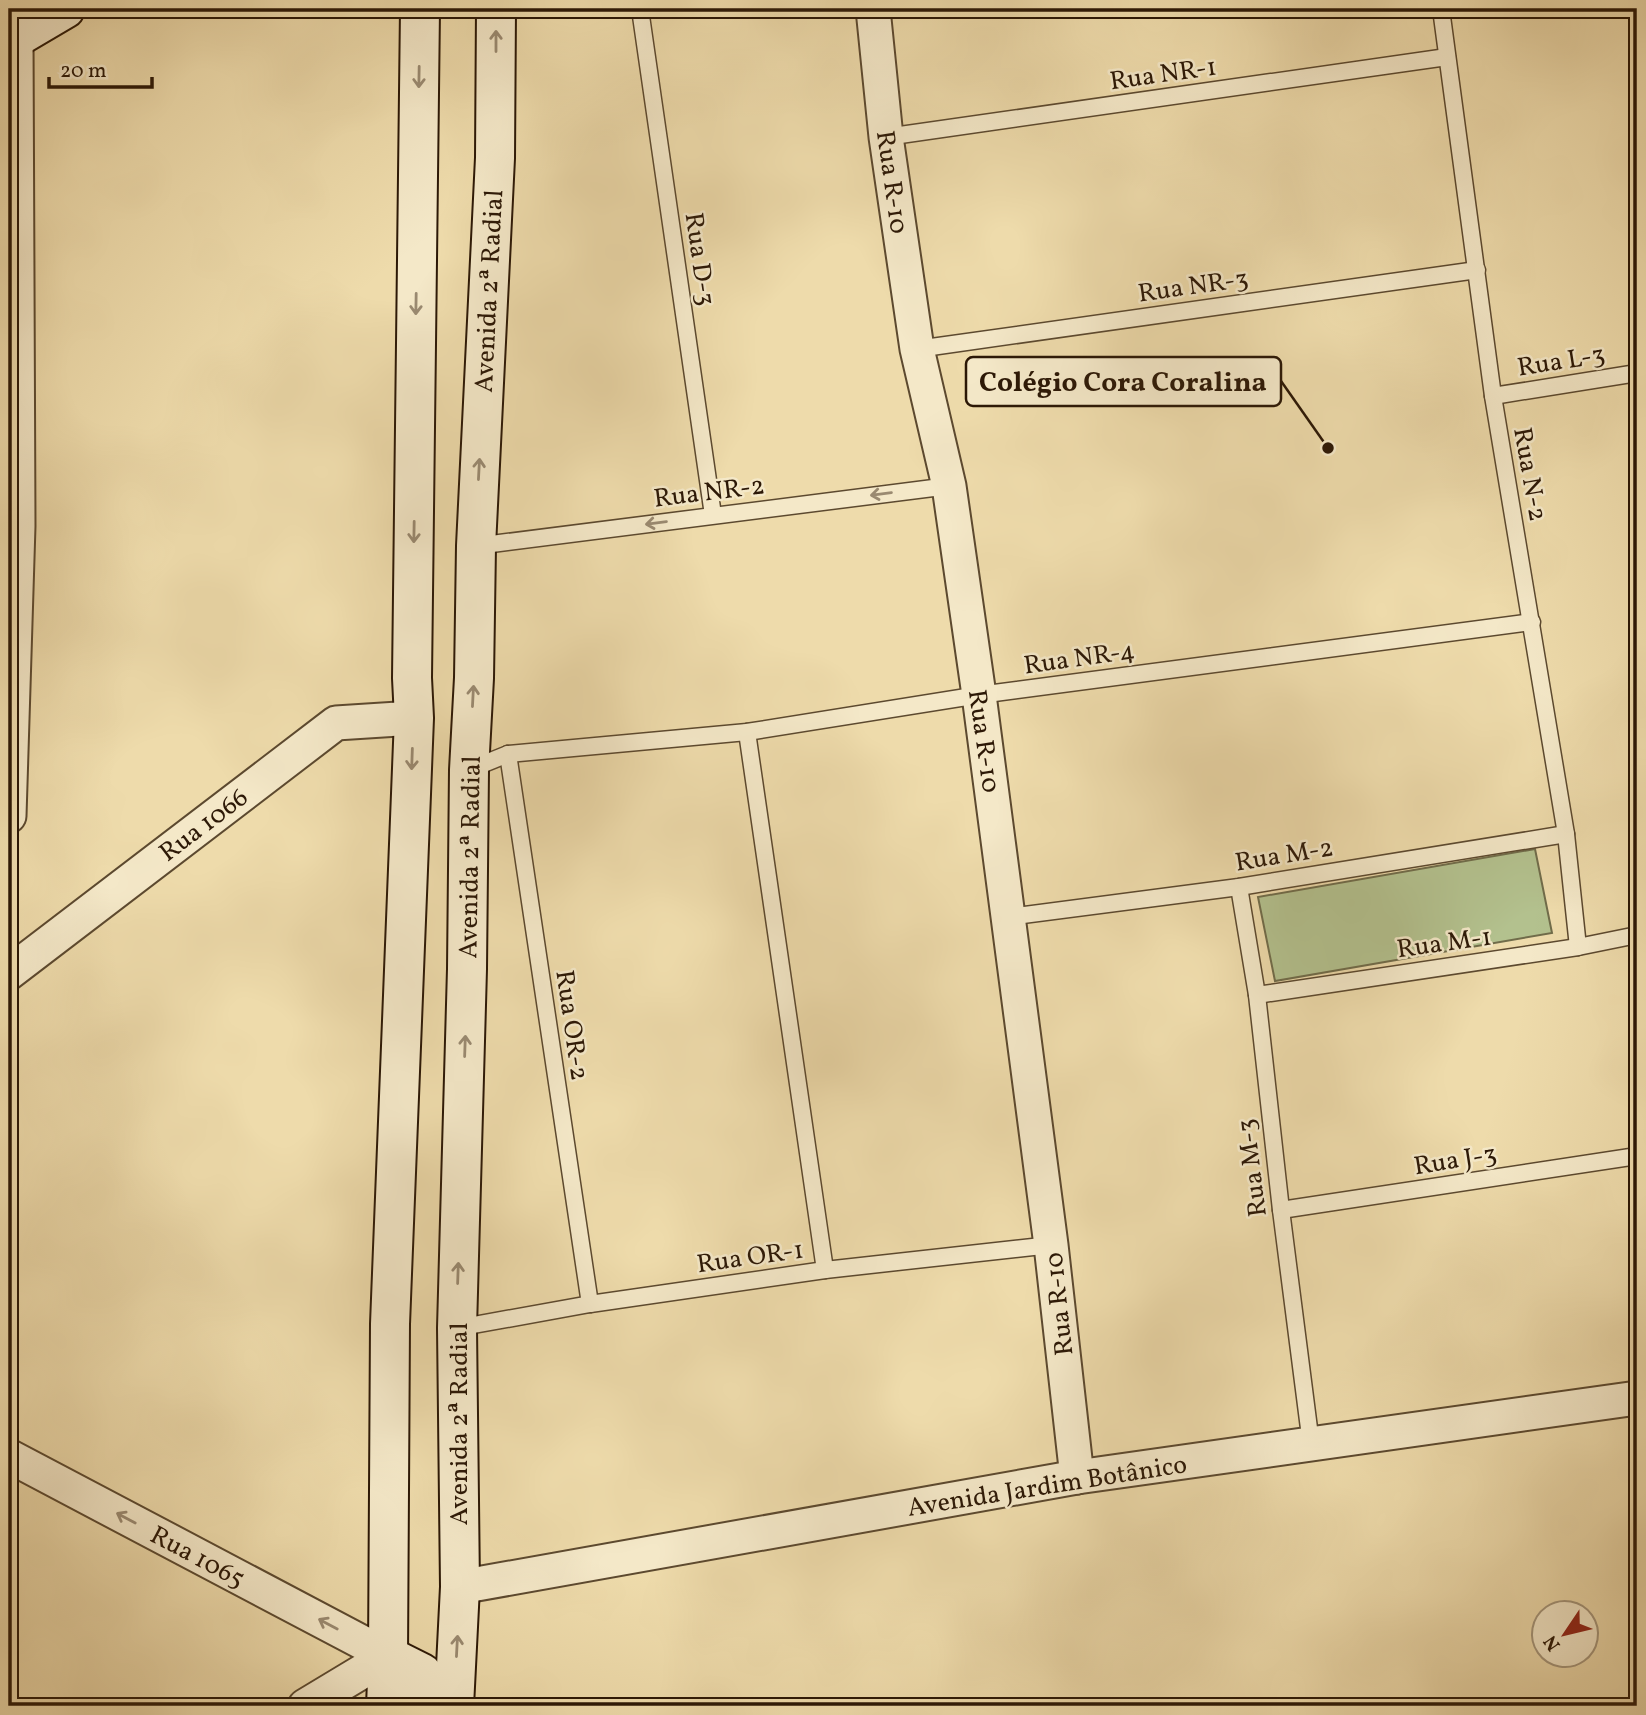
<svg xmlns="http://www.w3.org/2000/svg" width="1646" height="1715" viewBox="0 0 1646 1715" font-family="Vollkorn,serif">
  <style>
    .green { fill: #b3c18e; stroke: #706c4a; stroke-width: 2 }
    .lines { fill: none; stroke-linecap: round; stroke-linejoin: round }
    .lane-casing { stroke: #5c492f; stroke-width: 19 }
    .street-casing { stroke: #5c492f; stroke-width: 37 }
    .secondary-casing { stroke: #2c1806; stroke-width: 42 }
    .lane { stroke: #f4e8c8; stroke-width: 16 }
    .street { stroke: #f4e8c8; stroke-width: 33 }
    .secondary { stroke: #f4e8c8; stroke-width: 38 }
    .oneway { stroke: #9a8a71 }
    .labels { text-anchor: middle; stroke-width: 5; stroke-linejoin: round; paint-order: stroke }
    .street-label { font-size: 26px; fill: #2c1806; stroke: #f4e8c8 }
    .leader { fill: none; stroke: #2c1806; stroke-width: 2.5 }
    .callout-dot { fill: #2c1806; stroke: #f4e8c8; stroke-width: 2.5 }
    .callout { fill: #f4e8c8; stroke: #2c1806; stroke-width: 2.5 }
    .callout-label { font-size: 28px; text-anchor: middle; font-weight: bold; fill: #2c1806 }
  </style>
  <rect width="100%" height="100%" fill="#eedbab"/>
  <filter id="stains"><feTurbulence type="fractalNoise" baseFrequency=".00286" numOctaves="4"/><feColorMatrix values="0 0 0 0 .2 0 0 0 0 .09 0 0 0 0 .02 0 0 0 .5 -.17"/></filter>
  <radialGradient id="worn" r=".72"><stop offset=".6" stop-color="#630" stop-opacity="0"/><stop offset="1" stop-color="#630" stop-opacity=".3"/></radialGradient>
  <!-- green -->
  <path class="green" d="M1535,849L1552,933L1275,981L1258,897Z"/>
  <g class="lines">
    <defs>
      <g id="lane">
        <path d="M640,9L713,515"/>
        <path d="M1441,9L1493,396L1566,834L1578,947"/>
        <path d="M886,137L1447,57"/>
        <path d="M917,349L1477,270"/>
        <path d="M1493,396L1637,373"/>
        <path d="M476,546L949,486"/>
        <path d="M747,732L825,1270"/>
        <path d="M508,754L590,1304"/>
        <path d="M471,769L508,754L747,732L979,695L1532,622"/>
        <path d="M1239,887L1257,995L1281,1210L1311,1444"/>
        <path d="M1008,917L1239,887L1566,834"/>
        <path d="M1257,995L1578,947L1637,935"/>
        <path d="M1281,1210L1637,1156"/>
        <path d="M457,1328L590,1304L825,1270L1051,1245"/>
      </g>
      <g id="street">
        <path d="M873,9L886,137L917,349L949,486L979,695L1051,1245L1077,1477"/>
        <path d="M9,816L18,526L16,37"/>
        <path d="M9,973L336,723L414,718"/>
        <path d="M9,1456L388,1656"/>
        <path d="M460,1587L1077,1477L1637,1398"/>
        <path d="M305,1706L388,1656"/>
      </g>
      <g id="secondary">
        <path d="M9,42L65,9"/>
        <path d="M388,1656L422,1673V1706"/>
        <path d="M386,1706L388,1656L390,1324L414,718L412,678L420,9"/>
        <path d="M454,1706L460,1587L457,1328L467,969L469,770L474,678L476,546L495,158L496,9"/>
      </g>
    </defs>
    <!-- lane casing -->
    <use href="#lane" class="lane-casing"/>
    <!-- street casing -->
    <use href="#street" class="street-casing"/>
    <!-- secondary casing -->
    <use href="#secondary" class="secondary-casing"/>
    <!-- lane -->
    <use href="#lane" class="lane"/>
    <!-- street -->
    <use href="#street" class="street"/>
    <!-- secondary -->
    <use href="#secondary" class="secondary"/>
  </g>
  <!-- one-way arrows -->
  <defs><path id="oneway-shaft" d="M-6 0H5M1.5-3L5.5 0L1.5 3" fill="none" stroke-width="1.6" stroke-linecap="round" stroke-linejoin="round" transform="scale(1.75)"/></defs>
  <g class="oneway">
    <use href="#oneway-shaft" transform="translate(496 41) rotate(-90)"/>
    <use href="#oneway-shaft" transform="translate(419 77) rotate(91)"/>
    <use href="#oneway-shaft" transform="translate(416 304) rotate(91)"/>
    <use href="#oneway-shaft" transform="translate(479 469) rotate(-87)"/>
    <use href="#oneway-shaft" transform="translate(881 494) rotate(173)"/>
    <use href="#oneway-shaft" transform="translate(656 523) rotate(173)"/>
    <use href="#oneway-shaft" transform="translate(414 532) rotate(91)"/>
    <use href="#oneway-shaft" transform="translate(473 696) rotate(-87)"/>
    <use href="#oneway-shaft" transform="translate(412 759) rotate(92)"/>
    <use href="#oneway-shaft" transform="translate(465 1046) rotate(-88)"/>
    <use href="#oneway-shaft" transform="translate(458 1273) rotate(-88)"/>
    <use href="#oneway-shaft" transform="translate(126 1518) rotate(-152)"/>
    <use href="#oneway-shaft" transform="translate(328 1624) rotate(-152)"/>
    <use href="#oneway-shaft" transform="translate(457 1646) rotate(-87)"/>
  </g>
  <g class="labels">
    <!-- street labels -->
    <g class="street-label">
      <text transform="translate(1163 73) rotate(-8)" y="9">Rua NR-1</text>
      <text transform="translate(893 182) rotate(82)" y="9">Rua R-10</text>
      <text transform="translate(701 259) rotate(82)" y="9">Rua D-3</text>
      <text transform="translate(1193 285) rotate(-8)" y="9">Rua NR-3</text>
      <text transform="translate(488 291) rotate(-87)" y="9">Avenida 2ª Radial</text>
      <text transform="translate(1561 360) rotate(-9)" y="9">Rua L-3</text>
      <text transform="translate(1531 474) rotate(80)" y="9">Rua N-2</text>
      <text transform="translate(709 491) rotate(-7)" y="9">Rua NR-2</text>
      <text transform="translate(1079 657) rotate(-8)" y="9">Rua NR-4</text>
      <text transform="translate(985 741) rotate(82)" y="9">Rua R-10</text>
      <text transform="translate(203 824) rotate(-37)" y="9">Rua 1066</text>
      <text transform="translate(1284 854) rotate(-9)" y="9">Rua M-2</text>
      <text transform="translate(469 857) rotate(-89)" y="9">Avenida 2ª Radial</text>
      <text transform="translate(1444 942) rotate(-8)" y="9">Rua M-1</text>
      <text transform="translate(573 1025) rotate(82)" y="9">Rua OR-2</text>
      <text transform="translate(1455 1159) rotate(-9)" y="9">Rua J-3</text>
      <text transform="translate(1251 1168) rotate(-97)" y="9">Rua M-3</text>
      <text transform="translate(750 1256) rotate(-8)" y="9">Rua OR-1</text>
      <text transform="translate(1058 1304) rotate(-96)" y="9">Rua R-10</text>
      <text transform="translate(458 1424) rotate(-90)" y="9">Avenida 2ª Radial</text>
      <text transform="translate(1047 1485) rotate(-9)" y="9">Avenida Jardim Botânico</text>
      <text transform="translate(198 1556) rotate(28)" y="9">Rua 1065</text>
    </g>
  </g>
  <!-- callouts -->
  <path class="leader" d="M1328 448L1281 381"/>
  <circle class="callout-dot" cx="1328" cy="448" r="7"/>
  <rect class="callout" x="966" y="357" width="315" height="49" rx="7"/>
  <g class="callout-label">
    <text x="1123" y="391">Colégio Cora Coralina</text>
  </g>
  <!-- margin -->
  <rect width="1646" height="1715" fill="none" stroke="#eedbab" stroke-width="35"/>
  <rect x="10" y="10" width="1625" height="1694" fill="none" stroke="#2c1806" stroke-width="3.5"/>
  <rect x="18" y="18" width="1611" height="1680" fill="none" stroke="#2c1806" stroke-width="2"/>
  <!-- north arrow -->
  <g transform="translate(1565 1634) rotate(235)"><circle r="33" fill="#f4e8c8" stroke="#a4957a" stroke-width="2"/>
  <path d="M0-5L12 26L0 18L-12 26Z" fill="#8f2418"/>
  <text y="-10" font-size="19" font-weight="bold" text-anchor="middle" fill="#2c1806">N</text>
  </g>
  <!-- scale -->
  <path d="M49 77v10h103v-10" fill="none" stroke="#2c1806" stroke-width="3.5"/>
  <text x="60" y="77" font-size="21" fill="#2c1806" stroke="#f4e8c8" stroke-width="5" paint-order="stroke">20 m</text>
  <rect width="100%" height="100%" filter="url(#stains)"/>
  <rect width="100%" height="100%" fill="url(#worn)"/>
</svg>
